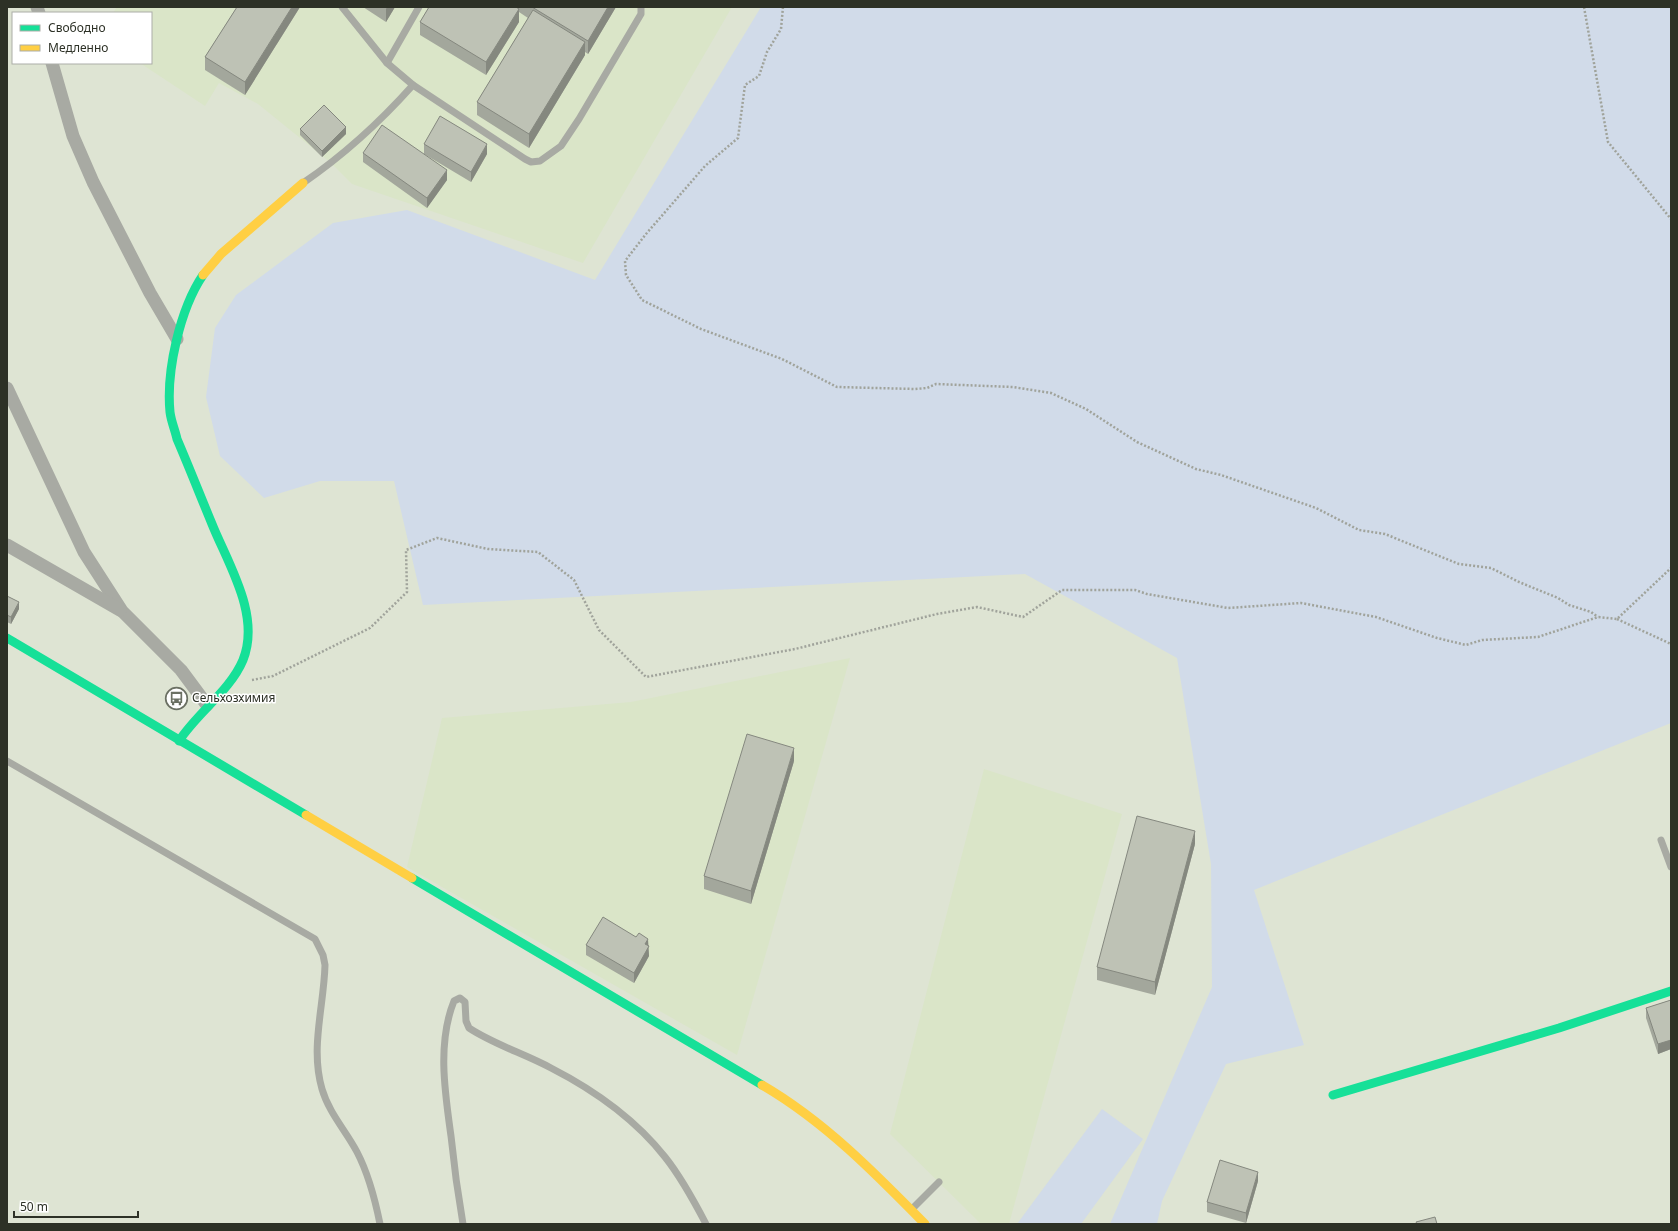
<svg xmlns="http://www.w3.org/2000/svg" width="1678" height="1231" viewBox="0 0 1678 1231" font-family="'Noto Sans',sans-serif">
  <style>
    .built { fill: #dae5c8 }
    .green { fill: #d1dbe9 }
    .lines { fill: none; stroke-linecap: round; stroke-linejoin: round }
    .path { stroke: #a0a39b; stroke-width: 2.5; stroke-dasharray: 2 2; stroke-linecap: butt }
    .lane { stroke: #a8aaa3; stroke-width: 7 }
    .street { stroke: #a8aaa3; stroke-width: 13 }
    .fast { stroke: #16e098; stroke-width: 9 }
    .slow { stroke: #ffcf43; stroke-width: 9 }
    .wall { fill: #a3a79c }
    .shaded-wall { fill: #85887f }
    .building { fill: #bec2b5; stroke: #85887f }
    .labels { text-anchor: middle; stroke-width: 3; stroke-linejoin: round; paint-order: stroke }
    .poi-label { font-size: 12px; fill: #2d3126; stroke: #fff; text-anchor: start }
  </style>
  <rect width="100%" height="100%" fill="#dee4d3"/>
  <!-- built -->
  <g class="built">
    <path d="M117,7H732L583,263L352,184L331,163L258,104L219,83L205,106L140,63H151V13H113Z"/>
    <path d="M850,658L737,1055L407,867L442,718L631,702Z"/>
    <path d="M984,769L1122,814L1009,1224H981L890,1134Z"/>
  </g>
  <!-- green -->
  <g class="green">
    <path d="M761,7H1671V723L1254,890L1304,1045L1226,1064L1162,1201L1157,1224H1110L1212,987L1211,864L1177,658L1025,574L423,605L394,481H320L264,498L220,456L206,397L215,328L236,295L333,223L407,210L595,280Z"/>
    <path d="M1102,1109L1143,1139L1081,1224H1017Z"/>
  </g>
  <g class="lines">
    <!-- path -->
    <g class="path">
      <path d="M783,7L781,29L767,52L759,76L745,85L738,138L705,166L646,234L625,261L626,275L642,300L701,329L782,359L837,387L915,389L927,388L936,384L1013,387L1051,393L1086,409L1137,442L1196,469L1221,475L1316,508L1359,530L1385,534L1459,564L1491,568L1519,582L1558,598L1569,605L1591,612L1598,617"/>
      <path d="M1584,7L1608,142L1671,219"/>
      <path d="M1617,619L1671,644"/>
      <path d="M252,680L273,676L370,628L407,592L406,550L437,538L488,549L538,552L574,580L599,630L646,677L795,649L937,614L977,607L1023,617L1062,590H1135L1147,594L1228,608L1301,603L1376,617L1437,638L1466,645L1482,640L1538,637L1598,617L1617,619L1671,568"/>
    </g>
    <!-- lane -->
    <g class="lane">
      <path d="M387,63L419,7"/>
      <path d="M413,85L525,159L531,162L540,161L561,146L579,119L641,14V7"/>
      <path d="M303,183C344,155 380,122 413,85L387,63L342,7"/>
      <path d="M7,761L315,939L323,955L325,965C324,1006 310,1048 322,1089C329,1113 346,1131 357,1152C369,1175 375,1199 380,1224"/>
      <path d="M1661,840L1671,867"/>
      <path d="M912,1209L939,1182"/>
      <path d="M463,1224C458,1195 454,1166 451,1136C445,1093 437,1043 454,1001L460,998L465,1002L466,1021L469,1028C493,1044 525,1054 551,1068C594,1090 635,1119 665,1157C681,1177 694,1201 706,1224"/>
    </g>
    <!-- street -->
    <g class="street">
      <path d="M37,7L39,13"/>
      <path d="M52,63L73,136L93,182L150,293L177,339"/>
      <path d="M7,388L84,552L122,611L181,670L207,705"/>
      <path d="M7,545L120,610"/>
    </g>
    <!-- fast -->
    <g class="fast">
      <path d="M7,638L306,815"/>
      <path d="M179,741C197,713 230,691 243,660C261,615 228,564 212,524C200,495 189,467 177,439C175,430 171,421 170,412C166,371 180,309 203,275"/>
      <path d="M412,878L762,1085"/>
      <path d="M1333,1095L1559,1028L1671,991"/>
    </g>
    <!-- slow -->
    <g class="slow">
      <path d="M203,275L221,254L303,183"/>
      <path d="M306,815L412,878"/>
      <path d="M762,1085C824,1121 875,1173 925,1224"/>
    </g>
  </g>
  <!-- wall -->
  <g class="wall">
    <path d="M237,7H300L245,95L205,70V57Z"/>
    <path d="M363,7H395L386,22Z"/>
    <path d="M429,7H616L588,54L585,52V55L529,148L477,115V102L528,18L519,12V22L486,75L420,35V22Z"/>
    <path d="M300,129L346,134L322,157L300,135Z"/>
    <path d="M424,144L487,154L471,182L424,154L447,180L427,208L363,162V153L424,154Z"/>
    <path d="M7,596L19,609L11,624L7,622Z"/>
    <path d="M794,761L751,904L704,889V876Z"/>
    <path d="M1195,844L1155,995L1097,980V967Z"/>
    <path d="M636,937L648,946L649,956L634,983L586,955V945Z"/>
    <path d="M1671,1000V1049L1658,1054L1646,1018V1008Z"/>
    <path d="M1258,1181L1246,1223L1207,1212V1202Z"/>
  </g>
  <!-- shaded-wall -->
  <g class="shaded-wall">
    <path d="M292,7H300L245,95V82Z"/>
    <path d="M387,7H395L386,22V9Z"/>
    <path d="M608,7H616L588,54V41Z"/>
    <path d="M519,9V22L486,75V62Z"/>
    <path d="M585,42V55L529,148V134Z"/>
    <path d="M346,127V134L322,157V151Z"/>
    <path d="M487,144V154L471,182V172Z"/>
    <path d="M447,170V180L427,208V198Z"/>
    <path d="M19,602V609L11,624V617Z"/>
    <path d="M794,748V761L751,904V891Z"/>
    <path d="M1195,831V844L1155,995V982Z"/>
    <path d="M648,939L649,956L634,983V973L645,944Z"/>
    <path d="M1671,1040V1049L1658,1054V1044Z"/>
    <path d="M1258,1172V1181L1246,1223V1213Z"/>
  </g>
  <!-- building -->
  <g class="building">
    <path d="M237,7H292L245,82L205,57Z"/>
    <path d="M429,7H516L519,9L486,62L420,22Z"/>
    <path d="M532,7H608L588,41Z"/>
    <path d="M533,10L585,42L529,134L477,102Z"/>
    <path d="M324,105L346,127L322,151L300,129Z"/>
    <path d="M440,116L487,144L471,172L424,144Z"/>
    <path d="M382,125L447,170L427,198L363,153Z"/>
    <path d="M7,596L19,602L11,617L7,615Z"/>
    <path d="M747,734L794,748L751,891L704,876Z"/>
    <path d="M1137,816L1195,831L1155,982L1097,967Z"/>
    <path d="M603,917L636,937L639,933L648,939L645,944L649,946L634,973L586,945Z"/>
    <path d="M1671,1000V1040L1658,1044L1646,1008Z"/>
    <path d="M1220,1160L1258,1172L1246,1213L1207,1202Z"/>
    <path d="M1435,1217L1437,1224H1417L1416,1222Z"/>
  </g>
  <!-- icons -->
  <defs>
    <symbol id="bus-ring" viewBox="-11 -11 22 22"><circle r="9.5" fill="#fff" stroke="#6b7063" stroke-width="1.5"/><path d="M-5-6H5V4H4V6H2V4H-2V6H-4V4H-5ZM-3.5-4V0h7V-4ZM-3.5 1.2v1.5H-2V1.2ZM2 1.2v1.5H3.5V1.2Z" fill="#6b7063"/></symbol>
  </defs>
  <g fill-rule="evenodd">
    <use href="#bus-ring" x="164" y="686" width="25" height="25"/>
  </g>
  <g class="labels">
    <!-- poi labels -->
    <g class="poi-label">
      <text x="192" y="702">Сельхозхимия</text>
    </g>
  </g>
  <!-- border -->
  <rect width="1678" height="1231" fill="none" stroke="#2d3126" stroke-width="16"/>
  <!-- legend -->
  <rect x="12" y="12" width="140" height="52" fill="#ffffff" stroke="#abada8"/>
  <rect x="20" y="25" width="20" height="6" fill="#16e098" stroke="#abada8"/>
  <text x="48" y="32" font-size="12" fill="#2d3126">Свободно</text>
  <rect x="20" y="45" width="20" height="6" fill="#ffcf43" stroke="#abada8"/>
  <text x="48" y="52" font-size="12" fill="#2d3126">Медленно</text>
  <!-- scale -->
  <path d="M14 1211v6h124v-6" fill="none" stroke="#2d3126" stroke-width="2"/>
  <text x="20" y="1211" font-size="12" fill="#2d3126" stroke="#ffffff" stroke-width="3" paint-order="stroke">50 m</text>
</svg>
